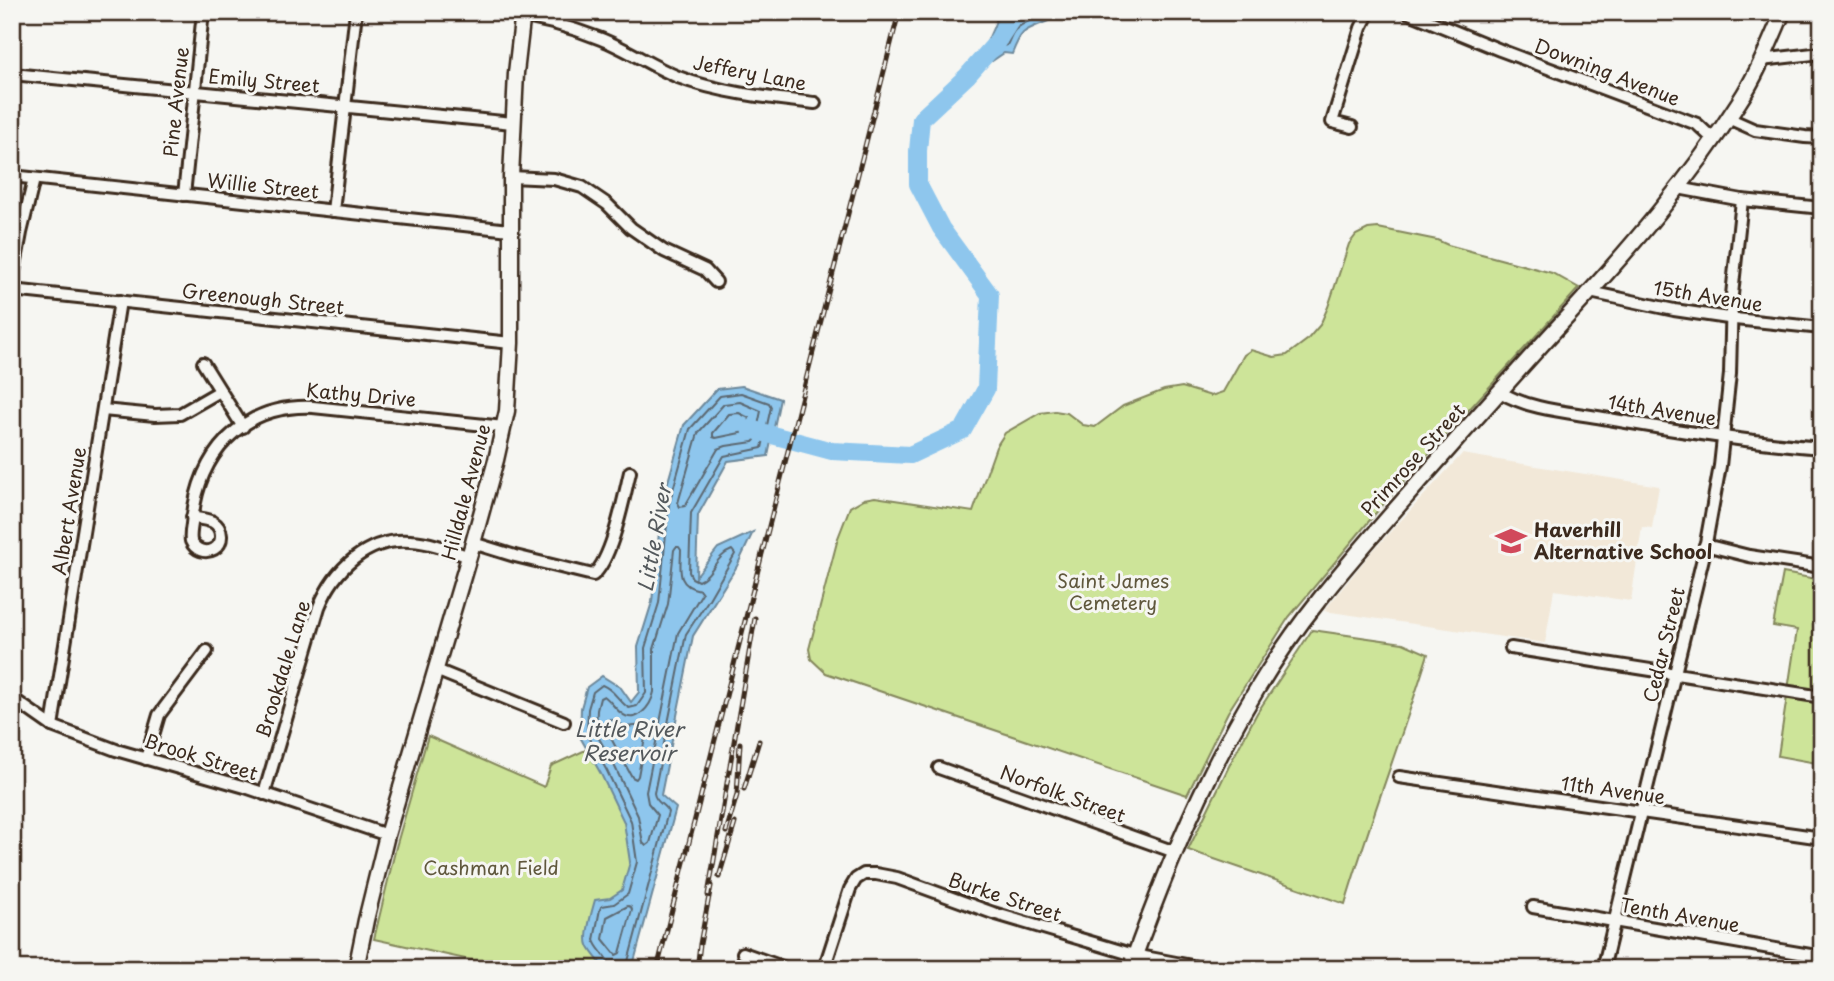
<svg xmlns="http://www.w3.org/2000/svg" width="1834" height="981" viewBox="0 0 1834 981" font-family="'Playpen Sans',sans-serif">
  <style>
    .built { fill: #f2e8d8 }
    .green { fill: #cde499; stroke: #84875c; stroke-width: 2 }
    .water { fill: #8ec6ed; stroke: #6d889a; stroke-width: 2 }
    .lines { fill: none; stroke-linecap: round; stroke-linejoin: round }
    .shore { stroke: #5c6871; stroke-width: 2 }
    .river { stroke: #8ec6ed; stroke-width: 18 }
    .minor-casing { stroke: #3b2a1e; stroke-width: 16 }
    .secondary-casing { stroke: #3b2a1e; stroke-width: 19 }
    .minor { stroke: #f6f6f2; stroke-width: 10 }
    .secondary { stroke: #f6f6f2; stroke-width: 14 }
    .rail-casing { stroke: #3b2a1e; stroke-width: 5 }
    .rail { stroke: #f6f6f2; stroke-width: 2.5; stroke-dasharray: 8; stroke-linecap: butt }
    .labels { text-anchor: middle; stroke-width: 6; stroke-linejoin: round; paint-order: stroke }
    .street-label { font-size: 19px; fill: #3b2a1e; stroke: #f6f6f2 }
    .poi-label { font-size: 19px; font-weight: bold; fill: #3b2a1e; stroke: #f6f6f2; text-anchor: start }
    .park-label { font-size: 19px; fill: #60583d; stroke: #f6f6f2 }
    .water-label { font-size: 21px; font-style: italic; fill: #54595c; stroke: #f6f6f2 }
  </style>
  <rect width="100%" height="100%" fill="#f6f6f2"/>
  <filter id="ink" filterUnits="userSpaceOnUse"><feTurbulence type="fractalNoise" baseFrequency=".0143" numOctaves="2"/><feDisplacementMap in="SourceGraphic" scale="14" xChannelSelector="R" yChannelSelector="G"/><feConvolveMatrix kernelMatrix="1 2 1 2 8 2 1 2 1" color-interpolation-filters="sRGB"/></filter>
  <g filter="url(#ink)">
    <!-- built -->
    <path class="built" d="M1462,454L1659,486L1652,528L1642,527L1631,601L1554,590L1545,643L1324,611L1370,554Z"/>
    <!-- green -->
    <g class="green">
      <path d="M1378,228L1437,240L1448,245L1552,273L1579,288L1380,508L1289,617L1228,712L1187,795L826,673L811,659L809,649L838,538L850,507L864,499L875,497L973,512L996,447L1005,433L1040,413L1055,411L1067,413L1083,425L1095,427L1123,406L1164,390L1182,387L1211,396L1223,392L1244,355L1251,350L1274,357L1287,355L1307,340L1320,325L1328,307L1349,244L1356,235L1368,229Z"/>
      <path d="M1783,573L1822,580V764L1778,756L1797,630L1773,626Z"/>
      <path d="M1312,630L1403,643L1428,654C1402,738 1370,820 1345,904L1188,850L1232,760L1257,713Z"/>
      <path d="M428,736L544,787L551,766L592,747L613,776L634,857L612,969H511L374,939L396,847Z"/>
    </g>
    <!-- water -->
    <g class="water">
      <path d="M998,12H1052L1048,21C1023,31 1022,29 1012,54L1004,53L992,61L983,57C984,41 996,28 998,12Z"/>
      <path d="M742,386L780,399L768,456L728,461L698,515L696,576L718,548L753,532L737,566L693,636L661,795L676,808L632,969H604C600,961 590,952 588,945C584,936 592,911 595,900L610,898L622,890L630,862L624,822L601,774L580,737L581,708L587,687L602,676L621,688L631,702L639,692L638,647L652,602L662,503L684,425L717,389Z"/>
    </g>
    <g class="lines">
      <!-- shore -->
      <g class="shore">
        <path d="M1004,12V22L993,44L996,48L1007,45C1010,40 1011,34 1015,30C1023,21 1037,20 1045,12"/>
        <path d="M740,402L761,411L755,440L753,442L726,446L718,449L685,506L680,507L678,503L698,433L724,404Z"/>
        <path d="M739,413L749,418L745,432L716,438L713,437V433L729,414Z"/>
        <path d="M676,547H679L681,550C681,568 675,586 700,590L702,593L678,633L646,792L648,803L658,815L650,843L646,846L643,843L638,816L615,767L596,733L597,710L600,698L604,696C611,701 614,708 621,713C636,726 651,706 654,692V649L668,604L674,550Z"/>
        <path d="M610,719L626,727L644,725L647,727L638,776L636,779L632,777L607,731V722Z"/>
        <path d="M628,906L631,907L632,910L620,953L616,955L603,939L607,917Z"/>
        <path d="M610,969C609,956 597,951 594,940L600,909L602,906L614,904L628,894L637,862L631,821L607,771L587,735L588,709L593,692L602,685C615,690 618,701 629,708L637,706L646,693L645,648L659,603L669,504L690,429L720,396L741,393L769,403L771,407L762,448L724,456L691,513L689,572L692,578L698,581C713,575 715,556 732,550L735,554L709,599L686,634L654,793C655,803 665,804 668,812L626,969"/>
      </g>
      <!-- river -->
      <path class="river" d="M750,429L832,451L910,455L963,430L986,389L990,295L941,228L918,184V151L921,119L967,76L996,43L1016,12"/>
      <defs>
        <g id="minor">
          <path d="M491,12C529,16 566,25 601,39C627,49 651,66 678,77C720,93 770,98 815,103"/>
          <path d="M1407,12L1500,50L1697,124L1713,139"/>
          <path d="M1761,60L1822,53"/>
          <path d="M12,74L513,123"/>
          <path d="M1728,118L1755,130L1805,137L1822,138"/>
          <path d="M1352,127L1332,122L1361,28L1369,12"/>
          <path d="M12,176L510,230"/>
          <path d="M511,177L554,179L582,187L607,204L631,228L664,251L705,270L716,282"/>
          <path d="M1678,188L1742,200L1822,208"/>
          <path d="M184,195L203,12"/>
          <path d="M333,211L356,12"/>
          <path d="M12,282L21,233L34,179"/>
          <path d="M12,290L511,343"/>
          <path d="M1590,292L1674,310L1735,319L1822,328"/>
          <path d="M203,363L243,427"/>
          <path d="M1500,392C1530,410 1569,412 1603,418C1676,431 1748,442 1822,448"/>
          <path d="M103,410L155,415L180,414L220,391"/>
          <path d="M192,517C199,519 207,519 213,522C223,528 224,543 214,549C205,554 195,550 191,541C190,536 191,530 192,524C197,456 240,404 313,407L504,427"/>
          <path d="M473,543L515,556L593,575C612,560 624,497 630,472"/>
          <path d="M1705,545L1749,556L1822,567"/>
          <path d="M1511,648L1822,697"/>
          <path d="M436,670L564,722"/>
          <path d="M12,698L52,726L116,750L245,787L387,835"/>
          <path d="M52,726L120,301"/>
          <path d="M146,759L159,715L207,651"/>
          <path d="M939,768L1175,852"/>
          <path d="M1399,777L1822,838"/>
          <path d="M264,794L319,607C334,570 367,537 411,541C431,542 450,550 469,557"/>
          <path d="M1533,907L1822,957"/>
          <path d="M743,953L788,969"/>
          <path d="M824,969L850,889L856,879L864,874H876L897,878L993,913L1134,955L1208,969"/>
          <path d="M1603,969L1704,554L1720,466L1730,374L1732,295L1742,200"/>
        </g>
        <g id="secondary">
          <path d="M356,969L366,920L387,835L473,543L496,460L507,411L511,343V177L516,73L523,12"/>
          <path d="M1130,969C1177,838 1232,709 1319,600C1352,558 1387,519 1422,479C1470,425 1518,370 1567,317C1629,250 1690,179 1739,102C1757,75 1770,42 1783,12"/>
        </g>
      </defs>
      <!-- minor casing -->
      <use href="#minor" class="minor-casing"/>
      <!-- secondary casing -->
      <use href="#secondary" class="secondary-casing"/>
      <!-- minor -->
      <use href="#minor" class="minor"/>
      <!-- secondary -->
      <use href="#secondary" class="secondary"/>
      <defs>
        <g id="rail">
          <path d="M744,789L759,741"/>
          <path d="M726,832L737,795L740,743"/>
          <path d="M719,877L735,823"/>
          <path d="M708,895L755,618"/>
          <path d="M657,969L899,12"/>
          <path d="M697,969L700,944L711,886"/>
        </g>
      </defs>
      <!-- rail casing -->
      <use href="#rail" class="rail-casing"/>
      <!-- rail -->
      <use href="#rail" class="rail"/>
    </g>
  </g>
  <!-- icons -->
  <defs>
    <symbol id="school-bare" viewBox="-9 -9 18 18"><path d="M0-5L7-2L0 1L-7-2ZM-4 1L0 2.5L4 1V4Q0 6-4 4Z" fill="#d1495b" stroke="#f6f6f2" stroke-width="2.5" paint-order="stroke"/></symbol>
  </defs>
  <g fill-rule="evenodd">
    <use href="#school-bare" x="1489" y="519" width="44" height="44"/>
  </g>
  <g class="labels">
    <!-- street labels -->
    <g class="street-label">
      <text transform="translate(1607 72) rotate(21)" y="7">Downing Avenue</text>
      <text transform="translate(750 73) rotate(11)" y="7">Jeffery Lane</text>
      <text transform="translate(264 81) rotate(5)" y="7">Emily Street</text>
      <text transform="translate(176 102) rotate(-84)" y="7">Pine Avenue</text>
      <text transform="translate(263 186) rotate(6)" y="7">Willie Street</text>
      <text transform="translate(1708 296) rotate(9)" y="7">15th Avenue</text>
      <text transform="translate(263 299) rotate(6)" y="7">Greenough Street</text>
      <text transform="translate(361 395) rotate(5)" y="7">Kathy Drive</text>
      <text transform="translate(1662 410) rotate(9)" y="7">14th Avenue</text>
      <text transform="translate(1413 460) rotate(-48)" y="7">Primrose Street</text>
      <text transform="translate(466 492) rotate(-75)" y="7">Hilldale Avenue</text>
      <text transform="translate(69 511) rotate(-81)" y="7">Albert Avenue</text>
      <text transform="translate(1664 645) rotate(-76)" y="7">Cedar Street</text>
      <text transform="translate(283 669) rotate(-73)" y="7">Brookdale Lane</text>
      <text transform="translate(201 757) rotate(17)" y="7">Brook Street</text>
      <text transform="translate(1613 790) rotate(8)" y="7">11th Avenue</text>
      <text transform="translate(1063 794) rotate(20)" y="7">Norfolk Street</text>
      <text transform="translate(1005 897) rotate(18)" y="7">Burke Street</text>
      <text transform="translate(1680 915) rotate(10)" y="7">Tenth Avenue</text>
    </g>
    <!-- poi labels -->
    <g class="poi-label">
      <text x="1534" y="537">Haverhill<tspan x="1534" dy="22">Alternative School</tspan></text>
    </g>
    <!-- park labels -->
    <g class="park-label">
      <text x="1113" y="588">Saint James<tspan x="1113" dy="22">Cemetery</tspan></text>
      <text x="491" y="875">Cashman Field</text>
    </g>
    <!-- water labels -->
    <g class="water-label">
      <text transform="translate(655 538) rotate(-80)" y="7">Little River</text>
      <text x="629" y="737">Little River<tspan x="629" dy="24">Reservoir</tspan></text>
    </g>
  </g>
  <!-- margin -->
  <rect width="1834" height="981" fill="none" stroke="#f6f6f2" stroke-width="42"/>
  <rect x="21" y="21" width="1792" height="939" fill="none" stroke="#3b2a1e" stroke-width="2.5" filter="url(#ink)"/>
</svg>
